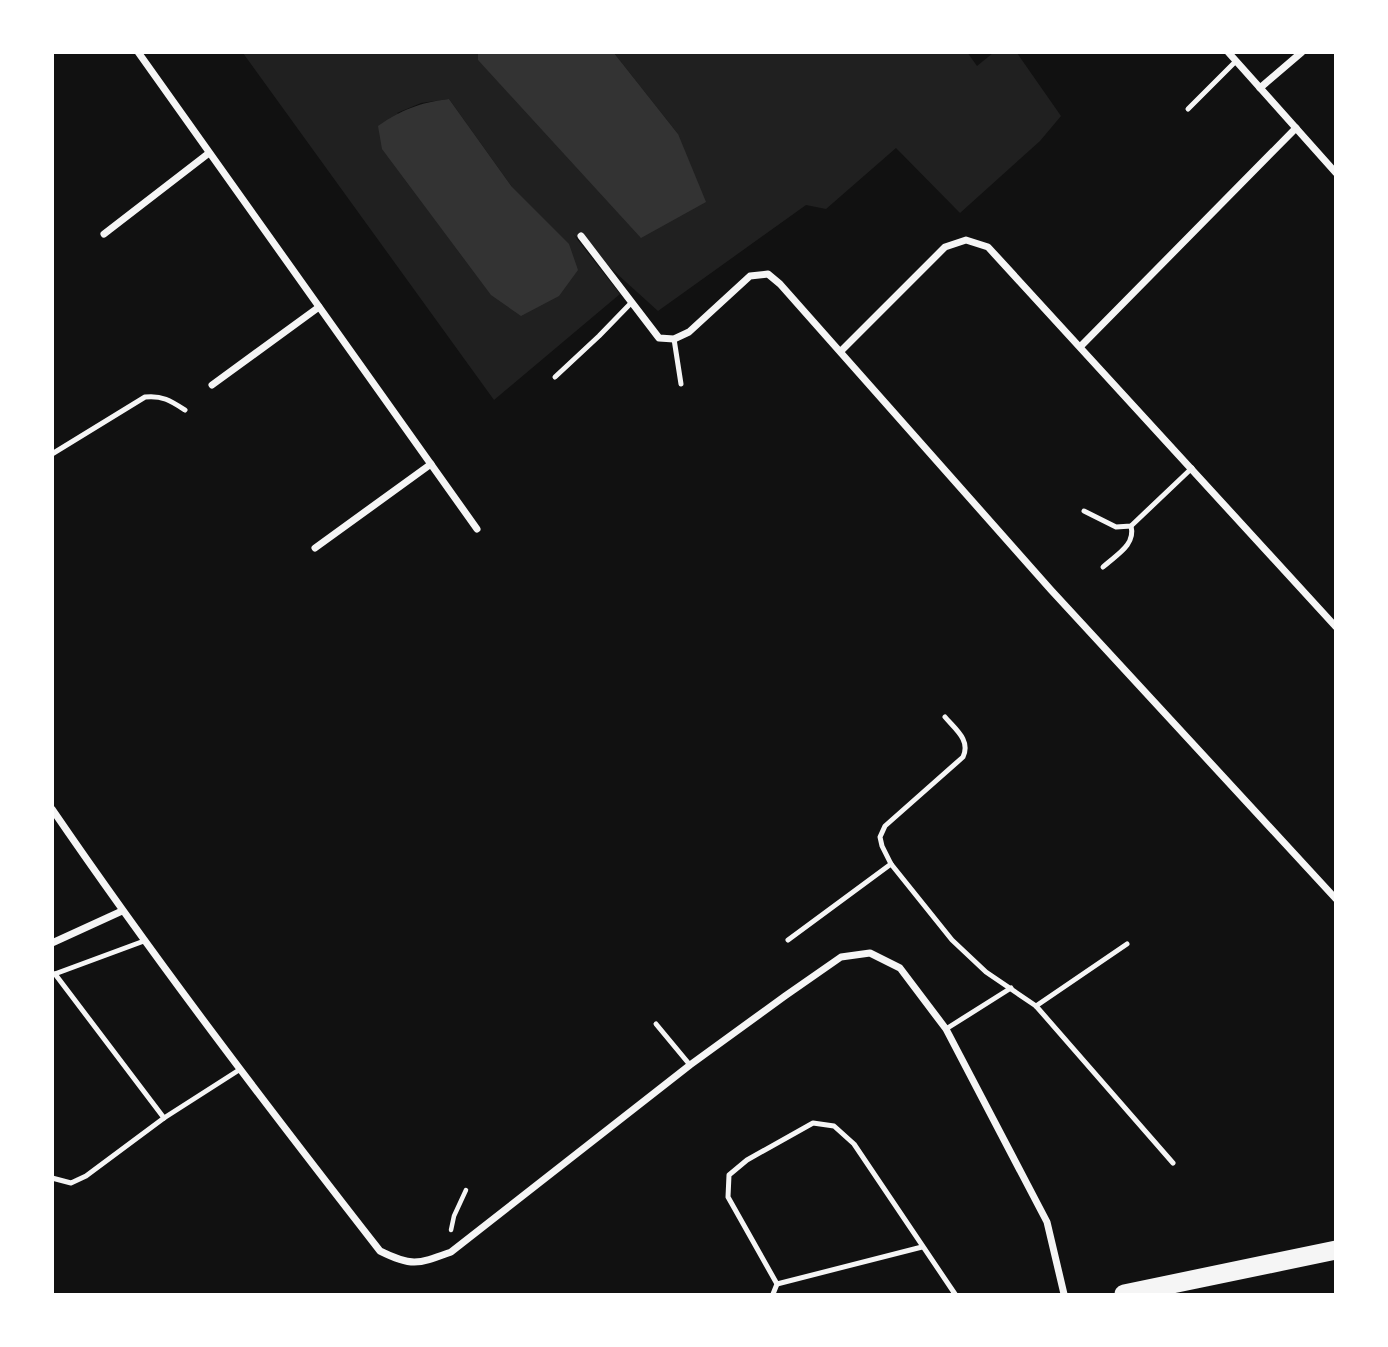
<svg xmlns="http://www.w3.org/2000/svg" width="1388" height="1347" viewBox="0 0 1388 1347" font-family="Georgia,serif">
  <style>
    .green { fill: #202020; fill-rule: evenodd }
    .water { fill: #333 }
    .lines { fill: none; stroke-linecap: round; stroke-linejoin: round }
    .path { stroke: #f5f5f5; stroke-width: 4.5 }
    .service { stroke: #f5f5f5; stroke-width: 5 }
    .minor { stroke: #f5f5f5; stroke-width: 7 }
    .trunk { stroke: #f5f5f5; stroke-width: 19 }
  </style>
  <rect width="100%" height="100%" fill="#111"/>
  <!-- green -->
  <path class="green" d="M967,52L977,66L993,53H1017L1061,116L1040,141L960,213L896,148L826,209L806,205L658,311L573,234L620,294L494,400L243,53H478V60L678,134L614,53ZM449,99L512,187L397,113L421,103Z"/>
  <!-- water -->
  <g class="water">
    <path d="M478,53H614L678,134L706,202L641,238L478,60Z"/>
    <path d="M449,99L512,187L569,244L578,270L559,296L521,316L491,295L382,149L378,126C403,109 419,103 449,99Z"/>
  </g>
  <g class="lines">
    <!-- path -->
    <path class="path" d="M451,1230L454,1216L466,1190"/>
    <!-- service -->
    <g class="service">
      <path d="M1188,109L1236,61"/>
      <path d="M674,339L681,384"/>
      <path d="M555,377L599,336L632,302"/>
      <path d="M52,454L145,397C162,395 171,401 185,410"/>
      <path d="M1084,511L1116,527L1131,526L1192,468"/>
      <path d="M1103,567C1116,555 1136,545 1131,526"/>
      <path d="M945,717C955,729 971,740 963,757L885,826L880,837L882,846L891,864L952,940L986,972L1036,1006L1173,1163"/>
      <path d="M788,940L891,864"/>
      <path d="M55,974L164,1118"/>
      <path d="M52,975L144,941"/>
      <path d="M1036,1006L1127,944"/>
      <path d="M656,1024L690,1065"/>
      <path d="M946,1029L1011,988"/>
      <path d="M52,1178L71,1183L86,1176L164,1118L239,1070"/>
      <path d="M777,1284L922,1247"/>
      <path d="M773,1294L777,1284L728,1197L729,1175L747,1160L813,1123L834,1126L854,1144L955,1294"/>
    </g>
    <!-- minor -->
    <g class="minor">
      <path d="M138,52L477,529"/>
      <path d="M1228,52L1336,173"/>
      <path d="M1260,88L1302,52"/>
      <path d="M104,234L209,153"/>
      <path d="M581,236L659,338L674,339L689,332L750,276L768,274L780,284L1051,590L1336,899"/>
      <path d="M1081,346L1296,128"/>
      <path d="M841,351L945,247L966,240L988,247L1336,627"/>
      <path d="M212,385L319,307"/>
      <path d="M315,548L431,464"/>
      <path d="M52,809C156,961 267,1106 380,1251C412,1267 418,1264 451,1252L690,1065L785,996L841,957L870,953L900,968L946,1029L1047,1222L1064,1294"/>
      <path d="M52,943L122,911"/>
    </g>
    <!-- trunk -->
    <path class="trunk" d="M1124,1294L1336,1250"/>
  </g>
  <!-- border -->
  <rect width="1388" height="1347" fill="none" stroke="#ffffff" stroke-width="108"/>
</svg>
